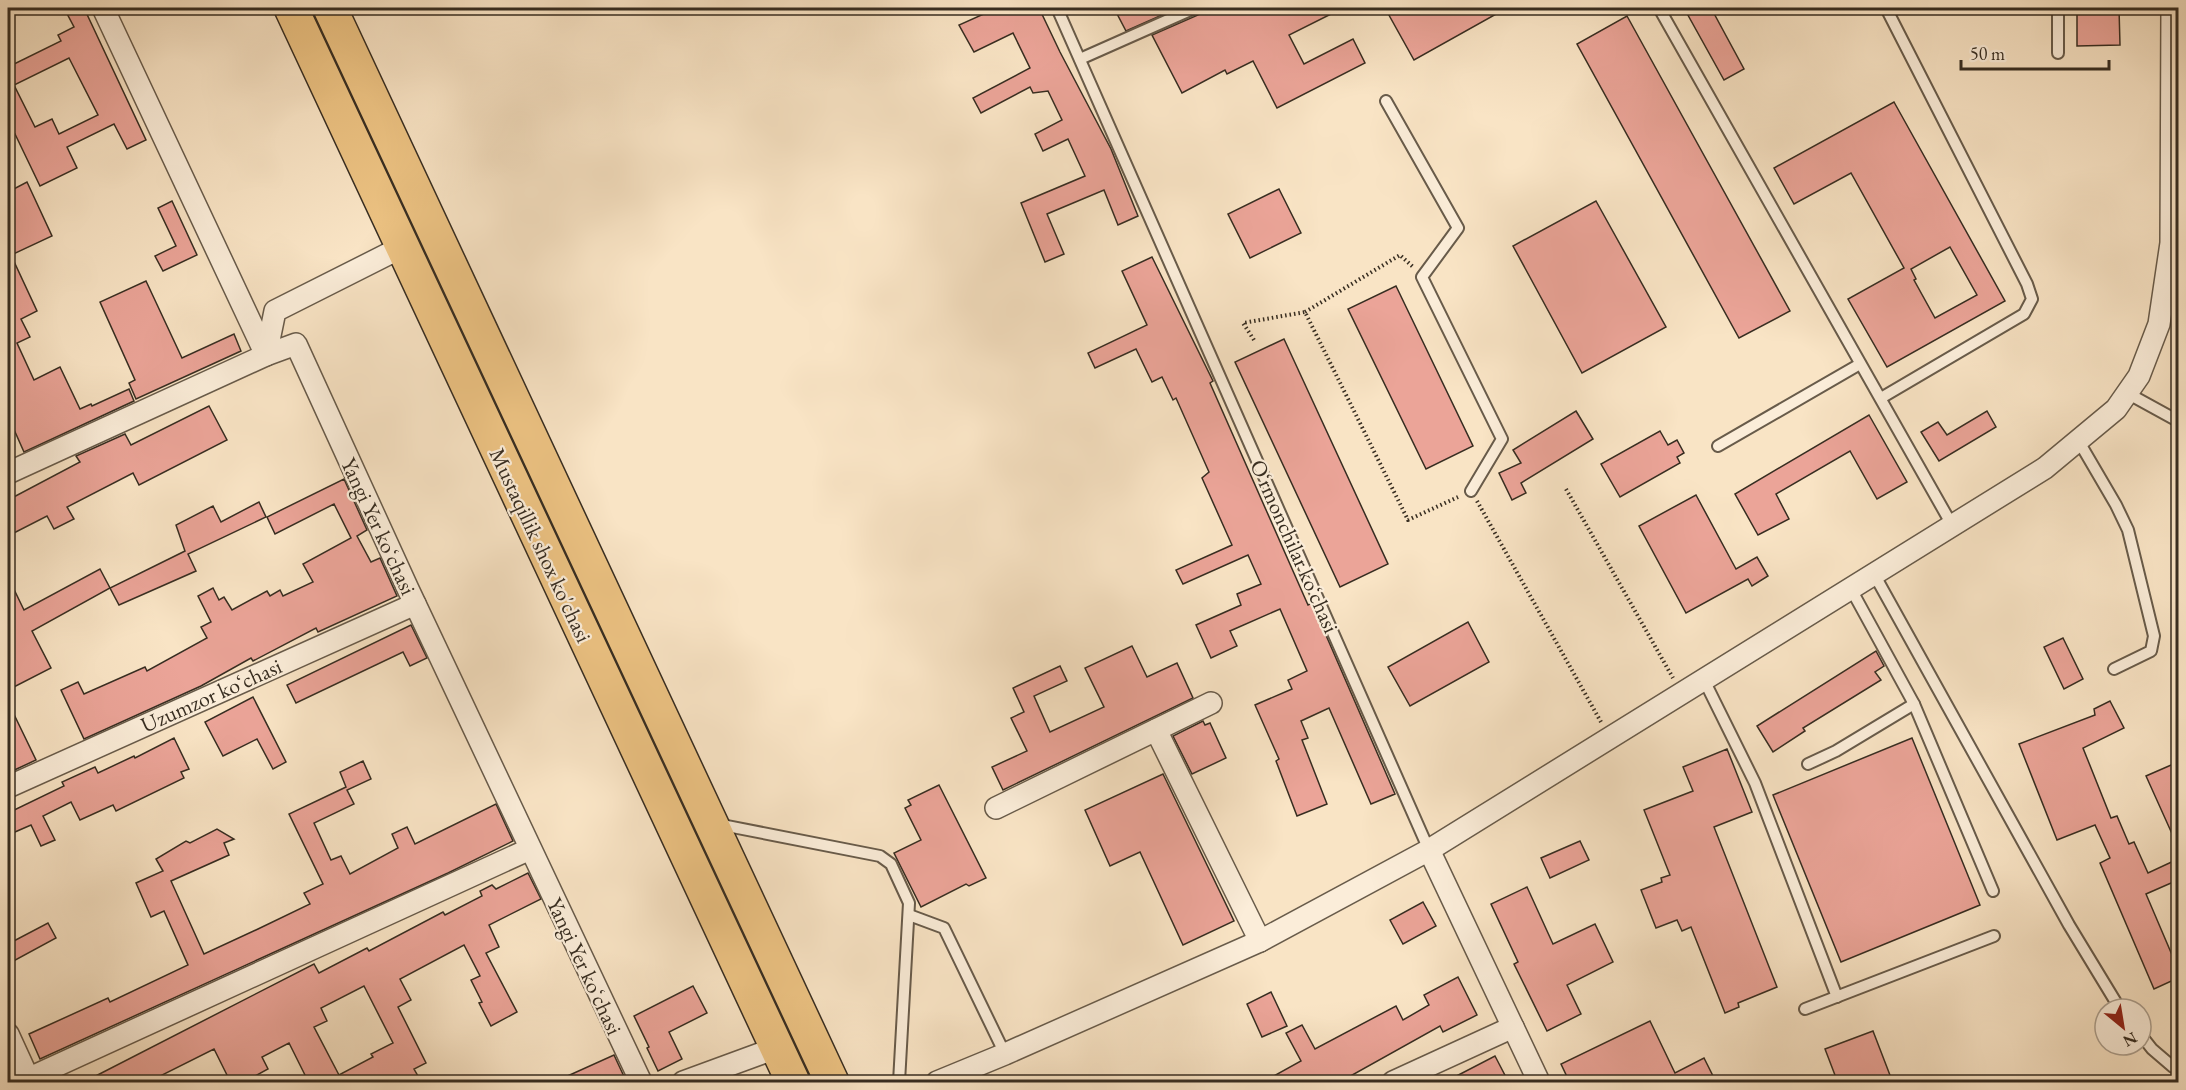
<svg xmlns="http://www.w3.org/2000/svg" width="2186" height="1090" viewBox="0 0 2186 1090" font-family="'EB Garamond',serif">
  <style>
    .building { fill: #eba498; stroke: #372d21; stroke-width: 1.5; fill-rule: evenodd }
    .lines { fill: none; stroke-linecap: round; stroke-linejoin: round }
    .service-casing { stroke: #685b4a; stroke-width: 14 }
    .minor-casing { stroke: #685b4a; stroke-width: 24 }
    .primary-casing { stroke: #372d21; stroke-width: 36 }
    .path { stroke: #372d21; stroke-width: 4; stroke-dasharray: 1.5 3; stroke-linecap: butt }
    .service { stroke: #fbedd9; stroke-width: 10 }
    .minor { stroke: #fbedd9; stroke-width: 21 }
    .primary { stroke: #ecc282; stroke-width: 33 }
    .labels { text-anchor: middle; stroke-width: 4.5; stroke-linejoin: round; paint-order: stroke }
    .street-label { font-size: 22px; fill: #372d21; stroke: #fbedd9 }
  </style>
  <rect width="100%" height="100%" fill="#f9e4c5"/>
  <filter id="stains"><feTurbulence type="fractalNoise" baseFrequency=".00333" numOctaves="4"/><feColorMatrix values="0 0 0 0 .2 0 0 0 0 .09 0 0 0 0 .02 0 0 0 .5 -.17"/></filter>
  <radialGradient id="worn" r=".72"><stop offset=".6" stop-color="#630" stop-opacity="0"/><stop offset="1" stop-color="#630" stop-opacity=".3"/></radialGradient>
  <!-- building -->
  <g class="building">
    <path d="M64,8H84L146,140L127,149L114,124L67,147L77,168L40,186L15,134L8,138V67L61,41L58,35L74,27ZM69,58L98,115L59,134L52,119L35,127L14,85Z"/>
    <path d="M997,8H1039L1060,52L1111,149L1138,216L1118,225L1104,190L1047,214L1064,254L1045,262L1021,203L1085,176L1068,139L1043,151L1035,134L1062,120L1048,91L1033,93L1030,87L981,113L973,98L1030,68L1013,33L974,52L959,25Z"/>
    <path d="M1114,8H1178L1126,31Z"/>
    <path d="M1202,8H1275L1279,14L1291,8H1343L1289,35L1304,64L1353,39L1365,63L1277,108L1253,61L1227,74L1225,70L1182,93L1152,35L1198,15Z"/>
    <path d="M1385,8H1507L1414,60Z"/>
    <path d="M1684,8H1711L1744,69L1724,80Z"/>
    <path d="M2077,8H2119L2120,45L2077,46Z"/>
    <path d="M1627,16L1790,311L1739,338L1577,44Z"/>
    <path d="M1894,102L2005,301L1887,367L1848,299L1904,268L1851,173L1794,204L1774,168ZM1950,247L1977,295L1935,318L1914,280L1916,279L1911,269Z"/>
    <path d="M27,182L52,236L11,255L37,311L21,319L30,337L17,343L34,380L60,367L80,409L91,404L92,406L129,389L134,401L24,452L8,416V192Z"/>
    <path d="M1279,189L1301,233L1250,258L1228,214Z"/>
    <path d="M172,201L197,255L163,271L155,256L176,246L158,208Z"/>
    <path d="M1596,201L1666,327L1582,373L1513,246Z"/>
    <path d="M1152,257L1213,381L1210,383L1308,605L1312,603L1395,794L1371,804L1329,708L1301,721L1308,738L1302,740L1327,804L1297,816L1276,761L1279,759L1255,705L1292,689L1288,680L1307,671L1280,609L1230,631L1237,646L1211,658L1196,625L1241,605L1237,594L1261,584L1248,555L1183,584L1176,570L1232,545L1202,478L1209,472L1176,398L1173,400L1162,377L1152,382L1136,349L1095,368L1088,353L1147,325L1122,271Z"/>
    <path d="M146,281L182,358L234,334L241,351L136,399L129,383L135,380L100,302Z"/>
    <path d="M1396,286L1473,446L1426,469L1348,309Z"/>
    <path d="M1284,339L1388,564L1340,587L1235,362Z"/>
    <path d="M209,406L227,440L139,485L133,473L67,507L74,519L54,529L47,516L8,536V500L80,462L76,456L125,434L131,445Z"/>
    <path d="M1576,411L1593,439L1521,483L1526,493L1512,500L1499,473L1521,463L1513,450Z"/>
    <path d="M1987,411L1996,427L1939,461L1921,432L1938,422L1947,435Z"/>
    <path d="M1869,415L1907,482L1877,499L1850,451L1776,494L1789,519L1758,535L1735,494Z"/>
    <path d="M1660,431L1668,445L1677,440L1684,453L1677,457L1680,463L1620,497L1601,464Z"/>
    <path d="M344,479L367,530L357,536L371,562L380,558L397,596L318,632L316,628L253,661L251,658L201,686L84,739L61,690L78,682L84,694L145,667L147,671L207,638L201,627L211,622L198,596L213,588L219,600L224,597L232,610L267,591L270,596L280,590L283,596L313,582L303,564L351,538L334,504L275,534L267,517Z"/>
    <path d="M1696,495L1736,569L1757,557L1768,576L1752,586L1748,579L1686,613L1639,526Z"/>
    <path d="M259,502L266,517L188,554L196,571L119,605L110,588L185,551L176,525L213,506L221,522Z"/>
    <path d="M100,569L110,588L32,631L51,668L8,690V577L24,610Z"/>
    <path d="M1468,622L1489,662L1410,706L1388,667Z"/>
    <path d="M411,625L427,658L410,666L403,652L296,703L287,685Z"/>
    <path d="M2063,638L2083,679L2064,689L2044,647Z"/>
    <path d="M1132,646L1147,677L1177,663L1193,698L1003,790L992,767L1027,751L1011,718L1024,712L1013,688L1060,666L1067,681L1034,696L1050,732L1104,707L1085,668Z"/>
    <path d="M1876,651L1884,666L1875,672L1881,680L1803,728L1805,731L1773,752L1757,726Z"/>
    <path d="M253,697L286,762L273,769L257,739L223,756L205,722Z"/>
    <path d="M2110,701L2124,728L2083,748L2111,818L2117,816L2129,844L2134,842L2148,873L2178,859V880L2146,894L2178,969V978L2154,989L2100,863L2110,858L2095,825L2057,840L2019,744L2095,715L2094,709Z"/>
    <path d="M8,702L36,760L8,773Z"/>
    <path d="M1203,721L1205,725L1210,723L1226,758L1192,774L1173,736Z"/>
    <path d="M174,738L189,769L181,772L184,778L116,811L113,805L80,820L71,802L43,816L55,840L41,846L31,825L8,835V813L64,786L62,782L95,767L98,773L134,756L135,758Z"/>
    <path d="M1912,738L1980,905L1841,962L1773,795Z"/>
    <path d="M1727,749L1752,812L1714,827L1777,987L1738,1003L1739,1007L1725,1013L1691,927L1682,931L1677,920L1656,928L1641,890L1662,882L1661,878L1670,875L1644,810L1693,791L1683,767Z"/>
    <path d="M363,761L371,779L347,790L354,804L314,823L331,860L341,856L350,874L398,848L392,834L407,827L415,844L496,804L513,841L448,873L40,1059L29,1034L108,998L110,1002L188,965L164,911L151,917L136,883L163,871L156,859L186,841L190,843L217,829L234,839L224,843L229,855L171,881L204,954L258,929L310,904L304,893L323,884L289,814L346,787L340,772Z"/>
    <path d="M2178,762V847L2146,776Z"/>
    <path d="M1163,774L1234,921L1183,945L1140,852L1110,866L1085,810Z"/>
    <path d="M939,785L986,878L969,886L966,884L921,907L894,853L921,840L905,808L911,805L908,800Z"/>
    <path d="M1580,841L1589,860L1550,878L1541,858Z"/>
    <path d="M528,873L541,899L489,925L499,947L486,953L517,1012L491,1026L479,1003L482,1002L471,980L480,976L464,945L400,979L411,1000L398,1007L426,1063L414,1069L422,1083H309L289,1043L262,1057L268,1069L242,1083H231L214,1049L160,1076L163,1083H82L314,964L319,973L367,948L369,951L443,912L445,915L482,896L480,891L492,885L496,889ZM364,986L393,1043L371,1054L373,1057L339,1075L314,1027L327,1021L321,1008Z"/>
    <path d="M1527,887L1553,944L1595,924L1613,962L1567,985L1581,1014L1547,1031L1514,964L1518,962L1491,904Z"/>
    <path d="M1423,902L1436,926L1403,944L1390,920Z"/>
    <path d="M48,923L56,938L8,964V944Z"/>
    <path d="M1458,977L1477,1015L1443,1032L1440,1026L1338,1083H1261L1301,1061L1286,1033L1302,1025L1315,1049L1396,1006L1403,1020L1429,1005L1424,995Z"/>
    <path d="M693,986L707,1013L669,1032L682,1059L658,1071L647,1048L649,1047L634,1016Z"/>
    <path d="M1271,992L1287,1026L1262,1037L1247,1004Z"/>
    <path d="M1650,1021L1675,1073L1704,1058L1713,1076L1701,1083H1570L1561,1064Z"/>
    <path d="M1873,1031L1893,1083H1838L1825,1049Z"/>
    <path d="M614,1055L627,1083H552Z"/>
    <path d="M1495,1056L1509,1083H1443Z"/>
  </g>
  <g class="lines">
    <defs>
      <g id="service">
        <path d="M1057,8L1429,850"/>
        <path d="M1659,8L1952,525"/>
        <path d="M2058,53V8"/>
        <path d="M1080,59L1195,8"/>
        <path d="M1386,101L1458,228L1422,277L1502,439L1471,491"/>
        <path d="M2127,393L2178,421"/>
        <path d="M1881,398L2024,314L2032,299L2027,284L1886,8"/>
        <path d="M2078,440L2116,505L2128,530L2154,636L2151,651L2114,669"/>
        <path d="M1718,446L1860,364"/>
        <path d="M1874,574L2069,925L2120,1009"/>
        <path d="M1851,589L1914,704L1993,891"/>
        <path d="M1704,680L1755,783L1837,997"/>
        <path d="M1808,764L1836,751L1914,704"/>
        <path d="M717,824L880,856L891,864L909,903L899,1082"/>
        <path d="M909,915L944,928L1005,1054"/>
        <path d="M1805,1009L1994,936"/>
        <path d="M2141,1035L2152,1049L2173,1067"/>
      </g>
      <g id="minor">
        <path d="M103,8L266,355L296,344L408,589L641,1082"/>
        <path d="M8,473L266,355L275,311L402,247"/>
        <path d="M1156,730L1260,941"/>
        <path d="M8,787L415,604"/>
        <path d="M996,808L1211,703"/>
        <path d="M1429,850L1539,1082"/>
        <path d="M8,1034L30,1082"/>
        <path d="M21,1082L530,849"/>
        <path d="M683,1082L776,1048"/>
        <path d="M937,1082L1005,1054L1260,941L1429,850L2045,468L2116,409L2139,376L2159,324L2171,243L2172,8"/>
        <path d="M1393,1082L1513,1027"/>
      </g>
      <g id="primary">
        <path d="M291,8L793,1082"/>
        <path d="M330,8L832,1082"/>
      </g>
    </defs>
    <!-- service casing -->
    <use href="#service" class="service-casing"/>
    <!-- minor casing -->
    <use href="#minor" class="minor-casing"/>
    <!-- primary casing -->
    <use href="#primary" class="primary-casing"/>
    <!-- path -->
    <g class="path">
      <path d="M1305,312L1400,255L1413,267"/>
      <path d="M1254,340L1243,323L1305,312L1408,520L1458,497"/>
      <path d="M1566,489L1673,678"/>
      <path d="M1477,501L1601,722"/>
    </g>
    <!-- service -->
    <use href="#service" class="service"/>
    <!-- minor -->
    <use href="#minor" class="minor"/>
    <!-- primary -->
    <use href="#primary" class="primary"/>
  </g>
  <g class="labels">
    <!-- street labels -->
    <g class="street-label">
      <text transform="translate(379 526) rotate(65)" y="8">Yangi Yer koʻchasi</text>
      <text transform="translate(541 545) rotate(65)" y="8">Mustaqillik shox ko'chasi</text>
      <text transform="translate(1295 546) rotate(66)" y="8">Oʻrmonchilar koʻchasi</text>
      <text transform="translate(211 695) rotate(-24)" y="8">Uzumzor koʻchasi</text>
      <text transform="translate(585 966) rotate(65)" y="8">Yangi Yer koʻchasi</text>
    </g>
  </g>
  <!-- margin -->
  <rect width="2186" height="1090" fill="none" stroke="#f9e4c5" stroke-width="30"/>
  <rect x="9" y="9" width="2168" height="1072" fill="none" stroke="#372d21" stroke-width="3"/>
  <rect x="15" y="15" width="2156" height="1060" fill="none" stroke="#372d21" stroke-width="1.5"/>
  <!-- north arrow -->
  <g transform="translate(2123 1027) rotate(150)"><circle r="28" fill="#fbedd9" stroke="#ada08f" stroke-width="1.5"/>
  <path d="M0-4.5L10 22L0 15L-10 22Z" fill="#8f2418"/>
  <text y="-9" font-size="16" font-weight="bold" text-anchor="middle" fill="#372d21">N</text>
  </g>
  <!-- scale -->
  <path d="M1961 60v9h148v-9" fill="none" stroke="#372d21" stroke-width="3"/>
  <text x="1970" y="60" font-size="18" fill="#372d21" stroke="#fbedd9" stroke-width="4.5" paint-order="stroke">50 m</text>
  <rect width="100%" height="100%" filter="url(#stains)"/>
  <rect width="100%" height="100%" fill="url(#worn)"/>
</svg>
